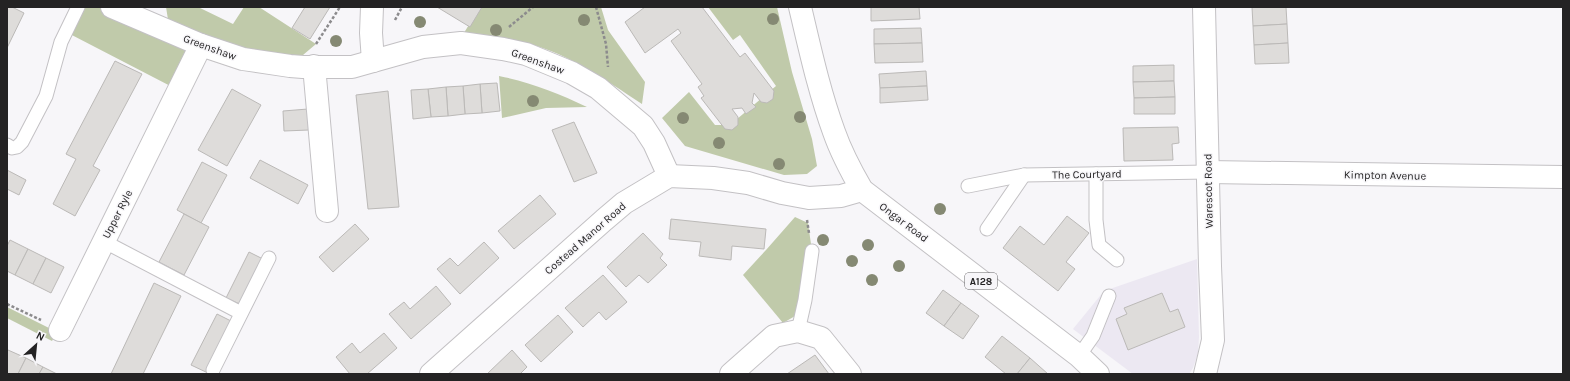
<svg xmlns="http://www.w3.org/2000/svg" width="1570" height="381" viewBox="0 0 1570 381" font-family="Karla,sans-serif">
  <style>
    .built { fill: #ece8f2 }
    .green { fill: #c0caaa }
    .building { fill: #dedcda; stroke: #bbb9b7 }
    .lines { fill: none; stroke-linecap: round; stroke-linejoin: round }
    .lane-casing { stroke: #c3c1c4; stroke-width: 15 }
    .street-casing { stroke: #c3c1c4; stroke-width: 24 }
    .primary-casing { stroke: #c3c1c4; stroke-width: 24 }
    .path { stroke: #8c8b8d; stroke-width: 2.5; stroke-dasharray: 3 2; stroke-linecap: butt }
    .lane { stroke: #fff; stroke-width: 13 }
    .street { stroke: #fff; stroke-width: 22 }
    .primary { stroke: #fff; stroke-width: 22 }
    .tree { fill: #858973 }
    .labels { text-anchor: middle; stroke-width: 3; stroke-linejoin: round; paint-order: stroke }
    .shield { fill: #f7f6f9; stroke: #636264; stroke-width: 1 }
    .shield-label { font-size: 10px; font-weight: bold; fill: #242324 }
    .street-label { font-size: 11px; fill: #242324; stroke: #f7f6f9 }
  </style>
  <rect width="100%" height="100%" fill="#f7f6f9"/>
  <!-- built -->
  <path class="built" d="M1197,259L1199,337L1198,353L1193,368L1189,374H1133L1073,329L1104,291Z"/>
  <!-- green -->
  <g class="green">
    <path d="M78,7H112L170,32L166,7H198L233,24L244,7H259L316,44L290,66L201,45L180,91L66,32Z"/>
    <path d="M480,7H601L608,30L645,82L642,104C604,79 562,49 517,41C499,38 480,38 462,36Z"/>
    <path d="M708,7H777L792,72L812,139L817,166L807,174L784,175L685,146L662,118L689,92L715,125H730L776,86L740,35L733,40Z"/>
    <path d="M499,76C530,82 558,93 587,107L546,108L502,118Z"/>
    <path d="M795,217L808,223L812,251L802,312L783,323L743,275L766,250Z"/>
    <path d="M7,307L57,332L52,341L7,318Z"/>
  </g>
  <!-- building -->
  <g class="building">
    <path d="M7,7H12L24,13L7,48Z"/>
    <path d="M305,7H330L310,39L292,28Z"/>
    <path d="M437,7H482L470,27Z"/>
    <path d="M645,7H702L740,57L745,53L774,91L773,99L767,103L761,102L754,93L752,103L756,107L746,114L742,108L732,109L738,117V125L732,130L725,129L701,98L704,96L698,87L702,84L671,41L681,33L678,29L645,53L625,22Z"/>
    <path d="M871,7H919L920,19L871,21Z"/>
    <path d="M1252,7H1286L1287,24L1253,26Z"/>
    <path d="M1287,24L1288,43L1254,45L1253,26Z"/>
    <path d="M921,28L922,43L874,44V29Z"/>
    <path d="M922,43L923,62L875,63L874,44Z"/>
    <path d="M1288,43L1289,63L1255,64L1254,45Z"/>
    <path d="M115,61L142,74L93,166L100,170L75,216L53,204L76,159L66,154Z"/>
    <path d="M1174,65V81L1133,82V66Z"/>
    <path d="M926,71L927,86L880,88L879,74Z"/>
    <path d="M1174,81L1175,97L1134,98L1133,82Z"/>
    <path d="M497,83L500,111L482,113L480,84Z"/>
    <path d="M480,84L482,113L465,114L463,86Z"/>
    <path d="M463,86L465,114L448,116L446,87Z"/>
    <path d="M927,86L928,100L880,103V88Z"/>
    <path d="M446,87L448,116L431,117L428,89Z"/>
    <path d="M232,89L261,105L227,166L198,150Z"/>
    <path d="M428,89L431,117L413,119L411,90Z"/>
    <path d="M388,91L399,207L368,209L356,95Z"/>
    <path d="M1175,97V114H1134V98Z"/>
    <path d="M308,109L309,130L284,131L283,111Z"/>
    <path d="M574,122L597,173L574,182L552,130Z"/>
    <path d="M1178,127L1179,143L1172,144L1173,160L1124,161L1123,128Z"/>
    <path d="M260,160L308,185L298,204L250,178Z"/>
    <path d="M202,162L227,175L201,223L177,210Z"/>
    <path d="M7,170L26,180L19,195L7,189Z"/>
    <path d="M540,195L556,214L514,249L498,231Z"/>
    <path d="M184,214L209,227L184,275L159,262Z"/>
    <path d="M1067,216L1089,233L1066,262L1075,269L1058,291L1003,248L1020,226L1044,245Z"/>
    <path d="M671,219L766,229L764,249L732,246L731,260L699,256L701,242L669,239Z"/>
    <path d="M355,224L369,239L333,272L319,257Z"/>
    <path d="M643,233L663,254L660,258L667,265L648,283L639,275L626,287L607,267Z"/>
    <path d="M10,240L28,249L15,275L7,271V246Z"/>
    <path d="M484,242L499,258L460,294L437,269L450,258L458,266Z"/>
    <path d="M28,249L46,258L33,284L15,275Z"/>
    <path d="M249,252L265,260L242,305L226,298Z"/>
    <path d="M46,258L64,267L51,293L33,284Z"/>
    <path d="M603,275L627,302L606,320L599,312L583,327L565,308Z"/>
    <path d="M154,283L181,296L143,374H111Z"/>
    <path d="M436,286L451,304L411,339L389,314L404,302L410,309Z"/>
    <path d="M943,290L961,303L944,326L926,313Z"/>
    <path d="M1162,293L1170,312L1178,309L1185,327L1128,350L1116,319L1127,314L1124,308Z"/>
    <path d="M961,303L979,316L963,339L944,326Z"/>
    <path d="M217,314L233,322L208,373L191,365Z"/>
    <path d="M558,315L573,332L541,362L525,345Z"/>
    <path d="M384,333L397,348L367,374H350L336,357L352,343L360,353Z"/>
    <path d="M1002,336L1030,358L1017,374H1006L985,357Z"/>
    <path d="M8,350L26,358L18,374H7V352Z"/>
    <path d="M512,350L527,367L520,374H487Z"/>
    <path d="M815,355L829,374H787Z"/>
    <path d="M26,358L43,367L39,374H18Z"/>
    <path d="M1030,358L1048,374H1017Z"/>
    <path d="M43,367L57,374H39Z"/>
  </g>
  <g class="lines">
    <defs>
      <g id="lane">
        <path d="M7,145L12,148L17,147L22,142L46,96L61,42L78,7"/>
        <path d="M1096,174V220L1099,245L1117,260"/>
        <path d="M968,186L1024,175L1208,172"/>
        <path d="M987,229L1024,175"/>
        <path d="M103,241L241,313"/>
        <path d="M798,331L805,300L812,251"/>
        <path d="M1079,356L1093,336L1109,296"/>
        <path d="M213,370L269,258"/>
      </g>
      <g id="street">
        <path d="M112,7L201,45L243,59L290,66L303,67H352L423,47L461,43L503,49L526,54L572,73L598,88L643,126L654,143L669,176"/>
        <path d="M372,7L371,33L373,61"/>
        <path d="M1204,7L1210,266L1213,340L1205,374"/>
        <path d="M314,66L327,211"/>
        <path d="M1208,172L1563,177"/>
        <path d="M60,330L201,45"/>
        <path d="M431,374L604,220L624,203L669,176L713,178L748,183L782,193L809,198L841,196L862,190"/>
        <path d="M731,374L774,336L798,331L821,338L850,374"/>
      </g>
      <path id="primary" d="M800,7C810,49 819,91 834,132C841,152 851,171 862,190L1079,356L1098,374"/>
    </defs>
    <!-- lane casing -->
    <use href="#lane" class="lane-casing"/>
    <!-- street casing -->
    <use href="#street" class="street-casing"/>
    <!-- primary casing -->
    <use href="#primary" class="primary-casing"/>
    <!-- path -->
    <g class="path">
      <path d="M596,7L606,44L608,67"/>
      <path d="M395,20L402,7"/>
      <path d="M509,27L533,7"/>
      <path d="M316,44L340,7"/>
      <path d="M807,220L809,233"/>
      <path d="M7,304L41,320"/>
    </g>
    <!-- lane -->
    <use href="#lane" class="lane"/>
    <!-- street -->
    <use href="#street" class="street"/>
    <!-- primary -->
    <use href="#primary" class="primary"/>
  </g>
  <!-- trees -->
  <g class="tree">
    <circle cx="773" cy="19" r="6"/>
    <circle cx="584" cy="20" r="6"/>
    <circle cx="420" cy="22" r="6"/>
    <circle cx="496" cy="30" r="6"/>
    <circle cx="336" cy="41" r="6"/>
    <circle cx="533" cy="101" r="6"/>
    <circle cx="800" cy="117" r="6"/>
    <circle cx="683" cy="118" r="6"/>
    <circle cx="719" cy="143" r="6"/>
    <circle cx="779" cy="164" r="6"/>
    <circle cx="940" cy="209" r="6"/>
    <circle cx="823" cy="240" r="6"/>
    <circle cx="868" cy="245" r="6"/>
    <circle cx="852" cy="261" r="6"/>
    <circle cx="899" cy="266" r="6"/>
    <circle cx="872" cy="280" r="6"/>
  </g>
  <g class="labels">
    <!-- shield labels -->
    <rect class="shield" x="965" y="273" width="32" height="16" rx="3"/>
    <g class="shield-label">
      <text x="981" y="285">A128</text>
    </g>
    <!-- street labels -->
    <g class="street-label">
      <text transform="translate(210 47) rotate(20)" y="4">Greenshaw</text>
      <text transform="translate(538 61) rotate(20)" y="4">Greenshaw</text>
      <text transform="translate(1087 174) rotate(-1)" y="4">The Courtyard</text>
      <text transform="translate(1385 175) rotate(1)" y="4">Kimpton Avenue</text>
      <text transform="translate(1208 191) rotate(-91)" y="4">Warescot Road</text>
      <text transform="translate(117 214) rotate(-63)" y="4">Upper Ryle</text>
      <text transform="translate(904 222) rotate(37)" y="4">Ongar Road</text>
      <text transform="translate(585 238) rotate(-41)" y="4">Costead Manor Road</text>
    </g>
  </g>
  <!-- border -->
  <rect width="1570" height="381" fill="none" stroke="#242324" stroke-width="16"/>
  <!-- north arrow -->
  <g transform="translate(36 345) rotate(27)" stroke="#f7f6f9" stroke-width="3" paint-order="stroke">
  <path d="M0-3L7 15L0 10L-7 15Z" fill="#242324"/>
  <text y="-6" font-size="11" font-weight="bold" text-anchor="middle" fill="#242324">N</text>
  </g>
</svg>
